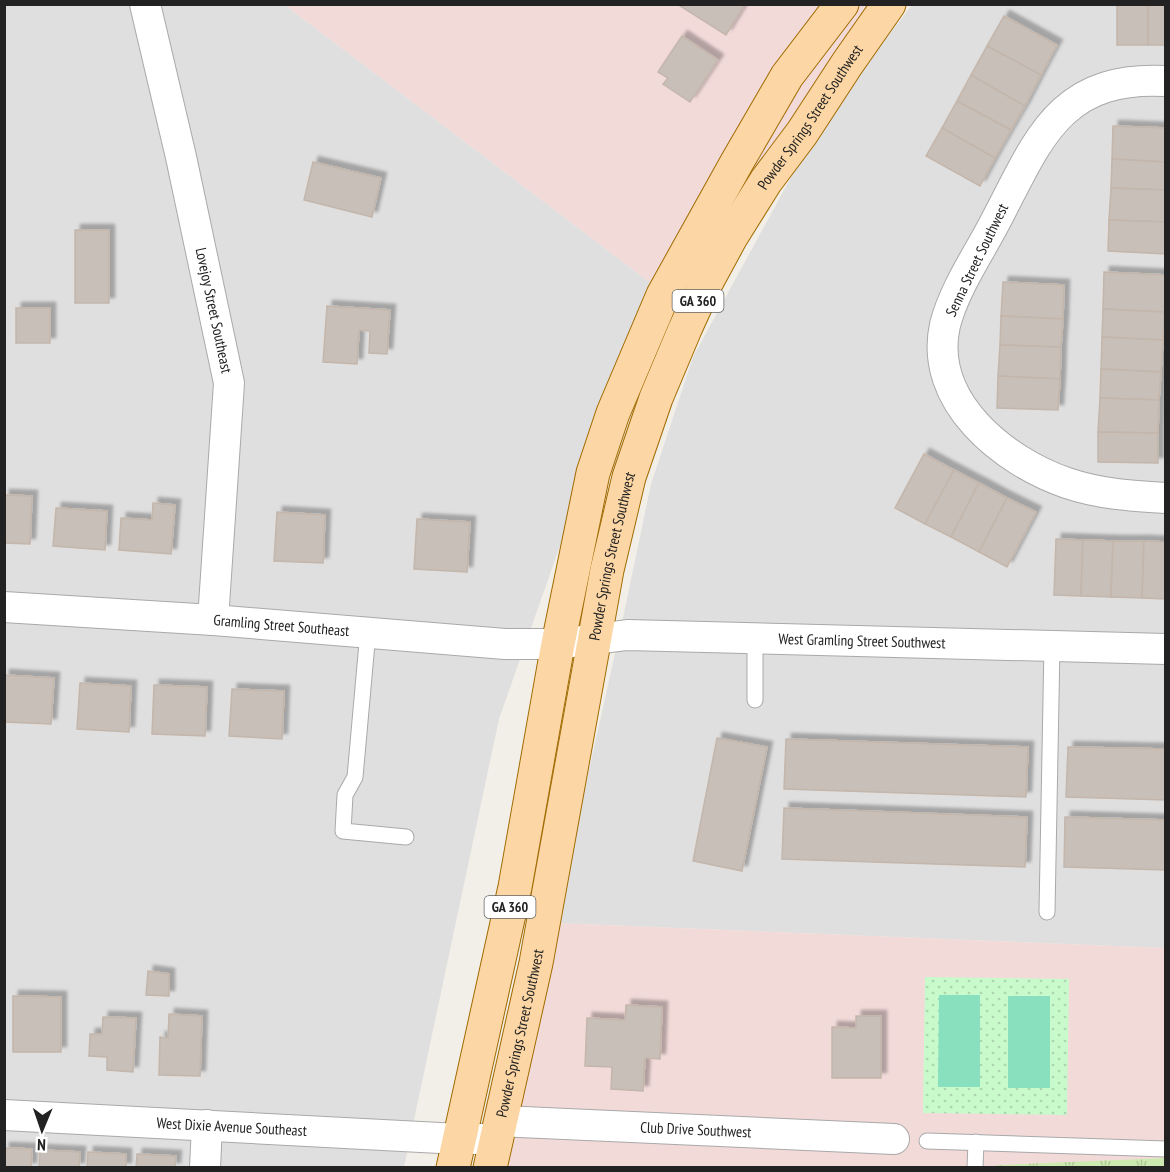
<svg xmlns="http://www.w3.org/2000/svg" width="1170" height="1172" viewBox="0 0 1170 1172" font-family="'PT Sans Narrow',sans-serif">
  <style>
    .residential { fill: #e0dfdf }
    .commercial { fill: #f2dad9 }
    .grass { fill: url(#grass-tufts) }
    .park { fill: url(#park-dots) }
    .pitch { fill: #88e0be }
    .building { fill: #c7bfb8; stroke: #c4b6ab; stroke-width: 1.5; filter: url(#shadow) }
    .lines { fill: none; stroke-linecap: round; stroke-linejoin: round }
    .service-casing { stroke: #a9a9a9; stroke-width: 17 }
    .minor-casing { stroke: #a9a9a9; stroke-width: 32 }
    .primary-casing { stroke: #a06b00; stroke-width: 35 }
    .service { stroke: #fff; stroke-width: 15 }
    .minor { stroke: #fff; stroke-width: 30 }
    .primary { stroke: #fcd6a4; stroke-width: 33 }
    .labels { text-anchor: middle; stroke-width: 6; stroke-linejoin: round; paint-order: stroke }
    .shield { fill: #fff; stroke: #646464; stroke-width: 1.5 }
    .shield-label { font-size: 14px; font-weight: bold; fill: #222 }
    .street-label { font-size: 15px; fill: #222; stroke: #fff }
  </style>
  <defs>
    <pattern id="grass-tufts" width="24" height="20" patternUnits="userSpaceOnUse" patternTransform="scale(1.5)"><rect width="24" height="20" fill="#cdebb0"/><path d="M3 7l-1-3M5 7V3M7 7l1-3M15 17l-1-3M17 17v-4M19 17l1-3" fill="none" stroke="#b0c997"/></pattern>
    <pattern id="park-dots" width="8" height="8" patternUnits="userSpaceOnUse" patternTransform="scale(1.5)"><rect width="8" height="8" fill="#c8facc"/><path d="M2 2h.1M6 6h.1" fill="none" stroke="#acd6af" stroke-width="1.8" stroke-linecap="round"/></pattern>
    <filter id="shadow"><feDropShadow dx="5.5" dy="-5.5" stdDeviation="1.5" flood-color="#0004"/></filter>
  </defs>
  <rect width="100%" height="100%" fill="#f2efe9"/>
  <!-- residential -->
  <g class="residential">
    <path d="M5,5H285L652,284L499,719L404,1167L5,1168Z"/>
    <path d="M912,5H1165V948L555,923L624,613L651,484L693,357L802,157L842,95Z"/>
  </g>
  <!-- commercial -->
  <g class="commercial">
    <path d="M285,5H906L652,284Z"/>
    <path d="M555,923L1165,948V1167L488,1168Z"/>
  </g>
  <!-- grass -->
  <path class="grass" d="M1165,1158V1167H992L999,1165Z"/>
  <!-- park -->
  <path class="park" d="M925,977L1069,979L1067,1115L923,1113Z"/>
  <!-- pitch -->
  <g class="pitch">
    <path d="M939,995H980V1087H938Z"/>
    <rect x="1008" y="996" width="42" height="92"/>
  </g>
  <!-- building -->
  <g class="building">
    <path d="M677,4H745L726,35Z"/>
    <rect x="1117" y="4" width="31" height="41"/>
    <rect x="1148" y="4" width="18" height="41"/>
    <path d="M1004,16L1057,45L1041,75L987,46Z"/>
    <path d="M682,36L718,60L690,102L663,84L668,78L658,72Z"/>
    <path d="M987,46L1041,75L1025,106L971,75Z"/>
    <path d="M971,75L1025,106L1011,130L957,101Z"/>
    <path d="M957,101L1011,130L995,158L942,128Z"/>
    <path d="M1113,126L1166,128V162L1112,159Z"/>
    <path d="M942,128L995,158L980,186L926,156Z"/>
    <path d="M1112,159L1166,162V190L1111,188Z"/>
    <path d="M313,162L381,178L372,217L304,200Z"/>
    <path d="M1111,188L1166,190V222L1109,220Z"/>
    <path d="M1109,220L1166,222V254L1108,251Z"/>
    <rect x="75" y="230" width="34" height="73"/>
    <path d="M1104,272L1166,275L1164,312L1103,309Z"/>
    <path d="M1003,282L1064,285L1063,319L1001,316Z"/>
    <path d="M327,306L390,310L387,354L369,353L370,331L359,330L357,364L323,362Z"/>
    <rect x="16" y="308" width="34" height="35"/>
    <path d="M1103,309L1164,312L1163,340L1102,337Z"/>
    <path d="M1001,316L1063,319L1061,347L1000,345Z"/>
    <path d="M1102,337L1163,340L1161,372L1101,369Z"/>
    <path d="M1000,345L1061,347L1060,379L998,376Z"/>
    <path d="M1101,369L1161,372L1159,400L1100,398Z"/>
    <path d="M998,376L1060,379L1058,410L997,408Z"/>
    <path d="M1100,398L1159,400L1158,433L1098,432Z"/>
    <path d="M1098,432L1158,433V463L1098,462Z"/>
    <path d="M924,454L954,470L925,524L895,508Z"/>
    <path d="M954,470L979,483L951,537L925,524Z"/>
    <path d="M979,483L1007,498L979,552L951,537Z"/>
    <path d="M4,495L32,496L30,544L4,543Z"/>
    <path d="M1007,498L1036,512L1007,567L979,552Z"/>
    <path d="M153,503L175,505L171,554L119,550L121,518L152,520Z"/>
    <path d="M56,508L107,511L105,550L53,546Z"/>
    <path d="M277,512L325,515L323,563L274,561Z"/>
    <path d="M417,519L470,522L467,572L414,569Z"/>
    <path d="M1056,539L1083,540L1081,596L1054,595Z"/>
    <path d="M1083,540L1113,541L1111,597L1081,596Z"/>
    <path d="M1113,541H1144L1142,598L1111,597Z"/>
    <path d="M1144,541L1166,542V599L1142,598Z"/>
    <path d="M4,675L54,678L51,724L4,722Z"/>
    <path d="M80,683L131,686L129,732L77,729Z"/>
    <path d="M154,685L207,687L205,736L152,734Z"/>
    <path d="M232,689L284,691L282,739L229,736Z"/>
    <path d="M717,738L767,747L742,871L693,861Z"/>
    <path d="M786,739L1028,747L1026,797L784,789Z"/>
    <path d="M1068,747L1166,749V800L1066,797Z"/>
    <path d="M784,808L1027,817L1025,867L782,859Z"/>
    <path d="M1065,817L1166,820V870L1064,867Z"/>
    <path d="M148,971L169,974V996L146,995Z"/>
    <path d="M13,996L61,997V1052H13Z"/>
    <path d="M626,1005L662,1007L660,1059L645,1058L643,1091L611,1089L612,1067L585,1066L587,1018L625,1020Z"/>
    <path d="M169,1014L202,1016L200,1076L159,1075L160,1037L168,1038Z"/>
    <path d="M856,1016H881V1078H832V1027L856,1028Z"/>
    <path d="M103,1017L136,1018L133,1072L107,1070V1057L89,1056L90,1034H102Z"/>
    <path d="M4,1148L32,1149L31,1168H4Z"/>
    <path d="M40,1150L80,1152L79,1168H39Z"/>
    <path d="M88,1152L126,1154V1168H87Z"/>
    <path d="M137,1154L176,1156L175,1168H136Z"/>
  </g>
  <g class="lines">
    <defs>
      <g id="service">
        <path d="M368,632L355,777L345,795L343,831L406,837"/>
        <path d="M755,638V700"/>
        <path d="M1047,912L1052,646"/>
        <path d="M927,1141L1166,1149"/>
        <path d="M975,1168L976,1142"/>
      </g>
      <g id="minor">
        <path id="s1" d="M145,4L181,157L229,383L213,620"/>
        <path d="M1166,81C1056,75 1037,144 993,226C976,258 954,290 945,325C928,401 1003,461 1067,483C1099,494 1132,496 1166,498"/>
        <path id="s2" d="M4,607L213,620L505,644H558L627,635L1166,649"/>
        <path id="s3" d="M4,1115L459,1139H496"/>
        <path id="s4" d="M500,1121L894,1139"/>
        <path d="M205,1168L207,1125"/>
      </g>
      <g id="primary">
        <path d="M453,1168L515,887L558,644L593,473L613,413L663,295L737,162L787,76L842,4"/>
        <path id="s5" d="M490,1168L536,963L607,570L629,477L656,398L685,329L705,285L731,237L766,181L802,133L847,64L889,4"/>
      </g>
    </defs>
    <!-- service casing -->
    <use href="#service" class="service-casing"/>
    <!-- minor casing -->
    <use href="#minor" class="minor-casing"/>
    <!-- primary casing -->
    <use href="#primary" class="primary-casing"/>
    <!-- service -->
    <use href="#service" class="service"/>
    <!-- minor -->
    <use href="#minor" class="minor"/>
    <!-- primary -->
    <use href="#primary" class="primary"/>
  </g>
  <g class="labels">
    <!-- shield labels -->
    <g class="shield">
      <rect x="672.5" y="290" width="51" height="22" rx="4.5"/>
      <rect x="484.5" y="896" width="51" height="22" rx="4.5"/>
    </g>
    <g class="shield-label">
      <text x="698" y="306">GA 360</text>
      <text x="510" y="912">GA 360</text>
    </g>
    <!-- street labels -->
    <g class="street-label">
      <text dy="5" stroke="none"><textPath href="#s5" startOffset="1110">Powder Springs Street Southwest</textPath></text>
      <text transform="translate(977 260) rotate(-64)" y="5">Senna Street Southwest</text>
      <text dy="5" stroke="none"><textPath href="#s1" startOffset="314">Lovejoy Street Southeast</textPath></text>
      <text dy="5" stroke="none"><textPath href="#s5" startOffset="624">Powder Springs Street Southwest</textPath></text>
      <text dy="5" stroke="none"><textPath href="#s2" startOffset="278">Gramling Street Southeast</textPath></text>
      <text dy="5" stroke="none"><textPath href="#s2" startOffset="860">West Gramling Street Southwest</textPath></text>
      <text dy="5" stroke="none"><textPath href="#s5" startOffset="138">Powder Springs Street Southwest</textPath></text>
      <text dy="5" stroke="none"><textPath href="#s3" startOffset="228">West Dixie Avenue Southeast</textPath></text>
      <text dy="5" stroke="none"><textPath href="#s4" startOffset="196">Club Drive Southwest</textPath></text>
    </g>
  </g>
  <!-- border -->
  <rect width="1170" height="1172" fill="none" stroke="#222222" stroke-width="12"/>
  <!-- north arrow -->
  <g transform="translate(42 1130) rotate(182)" stroke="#ffffff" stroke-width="4.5" paint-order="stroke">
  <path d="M0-4.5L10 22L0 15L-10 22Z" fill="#222222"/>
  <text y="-9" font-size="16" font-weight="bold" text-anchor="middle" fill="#222222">N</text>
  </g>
</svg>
